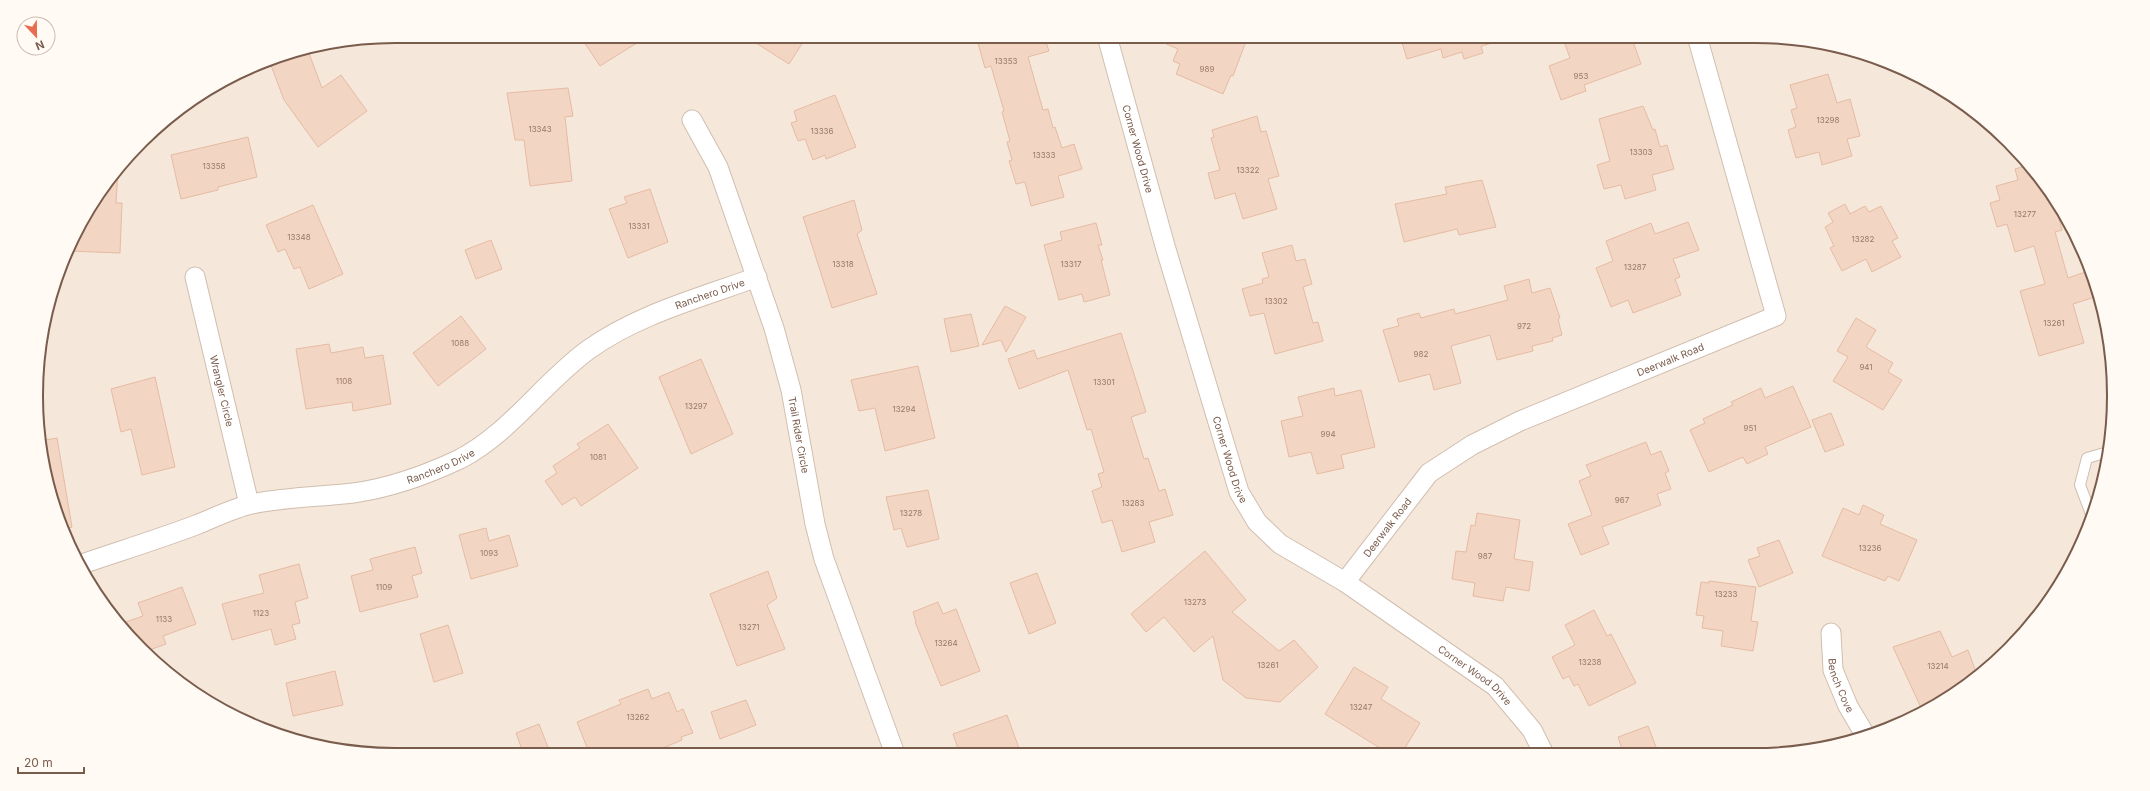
<svg xmlns="http://www.w3.org/2000/svg" width="2150" height="791" viewBox="0 0 2150 791" font-family="Inter,sans-serif">
  <style>
    .residential { fill: #f5e8da }
    .building { fill: #f3d5c3; stroke: #e6bba3 }
    .lines { fill: none; stroke-linecap: round; stroke-linejoin: round }
    .service-casing { stroke: #d1beb0; stroke-width: 12 }
    .minor-casing { stroke: #d1beb0; stroke-width: 21 }
    .service { stroke: #fff; stroke-width: 10 }
    .minor { stroke: #fff; stroke-width: 19 }
    .labels { text-anchor: middle; stroke-width: 3.5; stroke-linejoin: round; paint-order: stroke }
    .number-label { font-size: 8px; fill: #987a6a }
    .street-label { font-size: 10px; fill: #7a5c4d; stroke: #fffaf3 }
    .rim { fill: none; stroke: #7a5c4d; stroke-width: 2 }
  </style>
  <rect width="100%" height="100%" fill="#fdf6ec"/>
  <!-- residential -->
  <path class="residential" d="M396,36H1754L1847,48L1913,73L1973,110L2025,158L2066,216L2095,280L2111,348L2113,419L2102,488L2066,575L1992,666L1913,718L1802,752L396,755L303,743L196,694L141,650L97,595L48,488L37,419L39,349L73,236L110,176L158,125L258,63L326,43Z"/>
  <!-- building -->
  <g class="building">
    <path d="M580,36H648L600,66Z"/>
    <path d="M745,36H807L789,64Z"/>
    <path d="M976,36H1044L1049,51L1028,57L1043,110L1048,109L1053,128L1055,127L1062,148L1074,144L1082,169L1058,176L1064,197L1031,206L1025,182L1016,184L1009,161L1012,160L1007,142L1010,141L1002,112L1004,111L991,66L985,68Z"/>
    <path d="M1148,36H1248L1233,76L1231,75L1223,94L1176,74L1180,64L1173,61L1178,49Z"/>
    <path d="M1400,36H1500V41L1481,46L1483,53L1464,59L1462,52L1443,58L1441,49L1407,59Z"/>
    <path d="M1562,36H1631L1641,64L1584,85L1586,91L1561,100L1549,66L1570,58Z"/>
    <path d="M307,48L322,88L341,75L367,111L318,147L284,100L269,60Z"/>
    <path d="M1828,74L1837,103L1850,99L1860,136L1847,139L1852,156L1822,165L1819,152L1796,158L1788,130L1796,127L1791,110L1797,108L1790,85Z"/>
    <path d="M568,88L573,116L565,117L572,181L530,186L524,140H515L507,93Z"/>
    <path d="M835,95L856,147L826,159L825,155L813,160L805,139L798,141L791,123L797,121L794,111Z"/>
    <path d="M1643,106L1653,130L1655,129L1660,147L1667,145L1674,169L1652,175L1656,190L1625,199L1621,185L1604,189L1597,165L1610,161L1599,119Z"/>
    <path d="M1257,116L1261,132L1266,131L1279,176L1268,179L1277,209L1243,219L1235,193L1215,199L1208,173L1220,170L1211,138L1214,137L1212,130Z"/>
    <path d="M248,137L257,177L218,187V190L181,199L171,155Z"/>
    <path d="M2029,165L2053,197L2062,230L2055,232L2068,278L2088,271L2095,297L2073,304L2084,343L2039,356L2020,291L2045,284L2034,246L2015,252L2007,224L1997,227L1990,203L2000,200L1996,186L2018,180L2015,169Z"/>
    <path d="M118,169L116,203H122L120,253L69,251L73,236L110,176Z"/>
    <path d="M1482,180L1496,227L1459,235L1457,229L1404,242L1395,204L1447,194L1445,187Z"/>
    <path d="M650,189L668,242L628,258L609,209L627,203L624,197Z"/>
    <path d="M854,200L862,230L857,234L877,294L832,308L803,217Z"/>
    <path d="M1845,204L1850,214L1865,206L1869,212L1881,206L1898,238L1892,241L1901,257L1872,272L1866,259L1842,271L1830,248L1834,246L1825,227L1833,222L1828,213Z"/>
    <path d="M313,205L343,274L309,289L300,267L294,269L285,249L278,252L266,225Z"/>
    <path d="M1688,222L1699,250L1673,259L1680,277L1675,279L1681,295L1633,313L1628,300L1611,307L1596,268L1613,261L1606,241L1651,223L1655,234Z"/>
    <path d="M1096,223L1102,245H1098L1103,260H1101L1110,295L1084,302L1082,294L1059,300L1044,245L1062,240L1060,232Z"/>
    <path d="M491,240L502,269L476,279L465,250Z"/>
    <path d="M1292,245L1296,261L1305,259L1312,284L1303,287L1313,323L1318,322L1323,341L1275,354L1264,313L1250,316L1242,289L1263,283L1262,279L1269,277L1262,253Z"/>
    <path d="M1529,279L1532,293L1550,288L1560,318L1558,319L1562,335L1552,338L1553,341L1532,346L1533,351L1497,360L1490,335L1451,346L1461,383L1434,390L1430,374L1399,382L1383,330L1399,326L1397,319L1419,313L1421,318L1454,309L1455,314L1508,300L1504,286Z"/>
    <path d="M1005,306L1026,317L1006,352L1001,340L982,345Z"/>
    <path d="M971,314L979,346L951,352L944,319Z"/>
    <path d="M461,316L486,349L438,386L413,353Z"/>
    <path d="M1856,318L1876,330L1866,347L1893,363L1888,372L1902,380L1883,410L1833,381L1848,357L1837,351Z"/>
    <path d="M1121,333L1146,412L1131,417L1144,459L1148,458L1159,491L1165,489L1173,515L1149,522L1155,542L1122,552L1112,520L1102,523L1092,491L1102,487L1098,474L1104,472L1091,429L1087,430L1068,370L1019,389L1008,359L1034,350L1037,359Z"/>
    <path d="M329,344L331,353L363,347L365,358L383,355L391,404L353,411L352,402L306,409L296,349Z"/>
    <path d="M701,359L733,434L691,454L659,377Z"/>
    <path d="M918,366L935,438L885,451L875,408L859,411L851,380Z"/>
    <path d="M155,377L175,467L142,475L131,429L121,432L111,389Z"/>
    <path d="M1793,386L1811,427L1765,447L1768,454L1747,464L1743,457L1709,472L1690,430L1705,423L1703,419L1733,405L1731,402L1761,388L1765,398Z"/>
    <path d="M1334,388L1335,396L1361,390L1375,447L1341,455L1344,468L1317,474L1311,452L1289,457L1281,421L1303,416L1298,397Z"/>
    <path d="M1831,413L1844,445L1825,452L1812,420Z"/>
    <path d="M608,424L638,468L581,506L575,497L562,505L545,481L557,473L553,466L580,448L577,444Z"/>
    <path d="M57,438L72,527L66,529L48,488L40,441Z"/>
    <path d="M1646,442L1651,455L1661,451L1669,471L1665,473L1671,489L1657,494L1661,505L1602,527L1609,544L1581,555L1568,524L1592,515L1579,481L1591,476L1586,465Z"/>
    <path d="M928,490L939,539L907,547L901,528L894,530L886,497Z"/>
    <path d="M1863,505L1884,515L1880,524L1917,540L1899,581L1888,576L1885,581L1822,556L1843,508L1859,515Z"/>
    <path d="M1477,513L1520,520L1514,559L1533,562L1529,591L1506,587L1503,601L1473,596L1475,583L1452,579L1456,551L1466,552L1471,525L1475,526Z"/>
    <path d="M486,528L489,541L509,535L518,566L471,579L459,535Z"/>
    <path d="M1779,540L1793,573L1759,587L1748,560L1760,556L1757,548Z"/>
    <path d="M415,547L422,573L412,576L418,597L360,612L351,576L373,570L370,559Z"/>
    <path d="M1205,551L1246,600L1232,612L1279,651L1294,640L1318,667L1280,702L1246,698L1223,680L1213,636L1194,652L1164,617L1146,632L1131,614Z"/>
    <path d="M299,564L308,598L295,602L300,623L292,625L296,639L275,645L271,629L232,640L222,604L264,593L259,575Z"/>
    <path d="M768,571L777,598L767,605L785,649L737,666L710,594Z"/>
    <path d="M1037,573L1056,623L1029,634L1010,583Z"/>
    <path d="M1709,581L1756,587L1751,621L1758,622L1753,651L1721,646L1723,631L1702,628L1704,616L1696,615L1701,582L1709,583Z"/>
    <path d="M182,587L196,624L163,636L166,644L144,652L120,624L143,616L138,603Z"/>
    <path d="M938,602L943,614L956,609L980,671L941,686L915,622H916L913,612Z"/>
    <path d="M1594,610L1607,636L1611,634L1636,683L1589,706L1578,684L1574,686L1569,676L1563,679L1552,657L1575,645L1565,625Z"/>
    <path d="M448,625L463,673L434,682L420,634Z"/>
    <path d="M1940,631L1952,657L1968,650L1977,675L1923,712L1893,647Z"/>
    <path d="M1354,667L1388,687L1381,699L1420,723L1402,753H1388L1325,714Z"/>
    <path d="M335,671L343,705L293,716L286,683Z"/>
    <path d="M648,689L652,699L669,692L677,712L683,709L693,733L681,737L682,740L663,748L666,754L590,755L577,722L621,704L619,700Z"/>
    <path d="M746,700L756,725L720,739L711,712Z"/>
    <path d="M1007,715L1021,754H960L953,734Z"/>
    <path d="M539,724L551,755H524L516,733Z"/>
    <path d="M1648,726L1658,752H1623L1618,737Z"/>
  </g>
  <g class="lines">
    <defs>
      <path id="service" d="M2091,514L2080,485L2087,458L2108,452"/>
      <g id="minor">
        <path id="s1" d="M1107,36L1165,246L1239,492L1257,522L1280,544L1345,582L1495,686L1532,730L1543,752"/>
        <path id="s2" d="M692,120L718,167L774,328L791,390L815,524L824,559L895,754"/>
        <path id="s3" d="M195,277L249,504"/>
        <path id="s4" d="M82,564C120,551 159,539 196,525C214,518 233,508 252,504C285,497 319,497 353,493C390,488 426,475 460,459C510,433 543,383 588,350C638,314 700,298 757,277"/>
        <path id="s5" d="M1345,582L1429,473L1472,445L1520,421L1776,316L1697,36"/>
        <path id="s6" d="M1831,633L1833,670L1848,706L1864,733"/>
      </g>
    </defs>
    <!-- service casing -->
    <use href="#service" class="service-casing"/>
    <!-- minor casing -->
    <use href="#minor" class="minor-casing"/>
    <!-- service -->
    <use href="#service" class="service"/>
    <!-- minor -->
    <use href="#minor" class="minor"/>
  </g>
  <g class="labels">
    <!-- number labels -->
    <g class="number-label">
      <text x="1006" y="64">13353</text>
      <text x="1207" y="72">989</text>
      <text x="1581" y="79">953</text>
      <text x="1828" y="123">13298</text>
      <text x="540" y="132">13343</text>
      <text x="822" y="134">13336</text>
      <text x="1641" y="155">13303</text>
      <text x="1044" y="158">13333</text>
      <text x="214" y="169">13358</text>
      <text x="1248" y="173">13322</text>
      <text x="2025" y="217">13277</text>
      <text x="639" y="229">13331</text>
      <text x="299" y="240">13348</text>
      <text x="1863" y="242">13282</text>
      <text x="843" y="267">13318</text>
      <text x="1071" y="267">13317</text>
      <text x="1635" y="270">13287</text>
      <text x="1276" y="304">13302</text>
      <text x="2054" y="326">13261</text>
      <text x="1524" y="329">972</text>
      <text x="460" y="346">1088</text>
      <text x="1421" y="357">982</text>
      <text x="1866" y="370">941</text>
      <text x="344" y="384">1108</text>
      <text x="1104" y="385">13301</text>
      <text x="696" y="409">13297</text>
      <text x="904" y="412">13294</text>
      <text x="1750" y="431">951</text>
      <text x="1328" y="437">994</text>
      <text x="598" y="460">1081</text>
      <text x="1622" y="503">967</text>
      <text x="1133" y="506">13283</text>
      <text x="911" y="516">13278</text>
      <text x="1870" y="551">13236</text>
      <text x="489" y="556">1093</text>
      <text x="1485" y="559">987</text>
      <text x="384" y="590">1109</text>
      <text x="1726" y="597">13233</text>
      <text x="1195" y="605">13273</text>
      <text x="261" y="616">1123</text>
      <text x="164" y="622">1133</text>
      <text x="749" y="630">13271</text>
      <text x="946" y="646">13264</text>
      <text x="1590" y="665">13238</text>
      <text x="1268" y="668">13261</text>
      <text x="1938" y="669">13214</text>
      <text x="1361" y="710">13247</text>
      <text x="638" y="720">13262</text>
    </g>
    <!-- street labels -->
    <g class="street-label">
      <text dy="4" stroke="none"><textPath href="#s1" startOffset="117">Corner Wood Drive</textPath></text>
      <text dy="4" stroke="none"><textPath href="#s4" startOffset="698">Ranchero Drive</textPath></text>
      <text dy="4" stroke="none"><textPath href="#s5" startOffset="405">Deerwalk Road</textPath></text>
      <text dy="4" stroke="none"><textPath href="#s3" startOffset="117">Wrangler Circle</textPath></text>
      <text dy="4" stroke="none"><textPath href="#s2" startOffset="334">Trail Rider Circle</textPath></text>
      <text dy="4" stroke="none"><textPath href="#s1" startOffset="441">Corner Wood Drive</textPath></text>
      <text dy="4" stroke="none"><textPath href="#s4" startOffset="374">Ranchero Drive</textPath></text>
      <text dy="4" stroke="none"><textPath href="#s5" startOffset="69">Deerwalk Road</textPath></text>
      <text dy="4" stroke="none"><textPath href="#s1" startOffset="777">Corner Wood Drive</textPath></text>
      <text dy="4" stroke="none"><textPath href="#s6" startOffset="54">Bench Cove</textPath></text>
    </g>
  </g>
  <!-- crop -->
  <path d="M0 0H2150V791H0ZM395 43H1755A352 352 0 0 1 2107 395V396A352 352 0 0 1 1755 748H395A352 352 0 0 1 43 396V395A352 352 0 0 1 395 43Z" fill="#fffaf3" fill-rule="evenodd"/>
  <path class="rim" d="M395 43H1755A352 352 0 0 1 2107 395V396A352 352 0 0 1 1755 748H395A352 352 0 0 1 43 396V395A352 352 0 0 1 395 43Z"/>
  <!-- north arrow -->
  <g transform="translate(36 36) rotate(158)"><circle r="19" fill="#fffaf3" stroke="#cabbb1"/>
  <path d="M0-3L7 15L0 10L-7 15Z" fill="#e76f51"/>
  <text y="-6" font-size="11" font-weight="bold" text-anchor="middle" fill="#7a5c4d">N</text>
  </g>
  <!-- scale -->
  <path d="M18 767v6h66v-6" fill="none" stroke="#7a5c4d" stroke-width="2"/>
  <text x="24" y="767" font-size="12" fill="#7a5c4d" stroke="#fffaf3" stroke-width="3" paint-order="stroke">20 m</text>
</svg>
